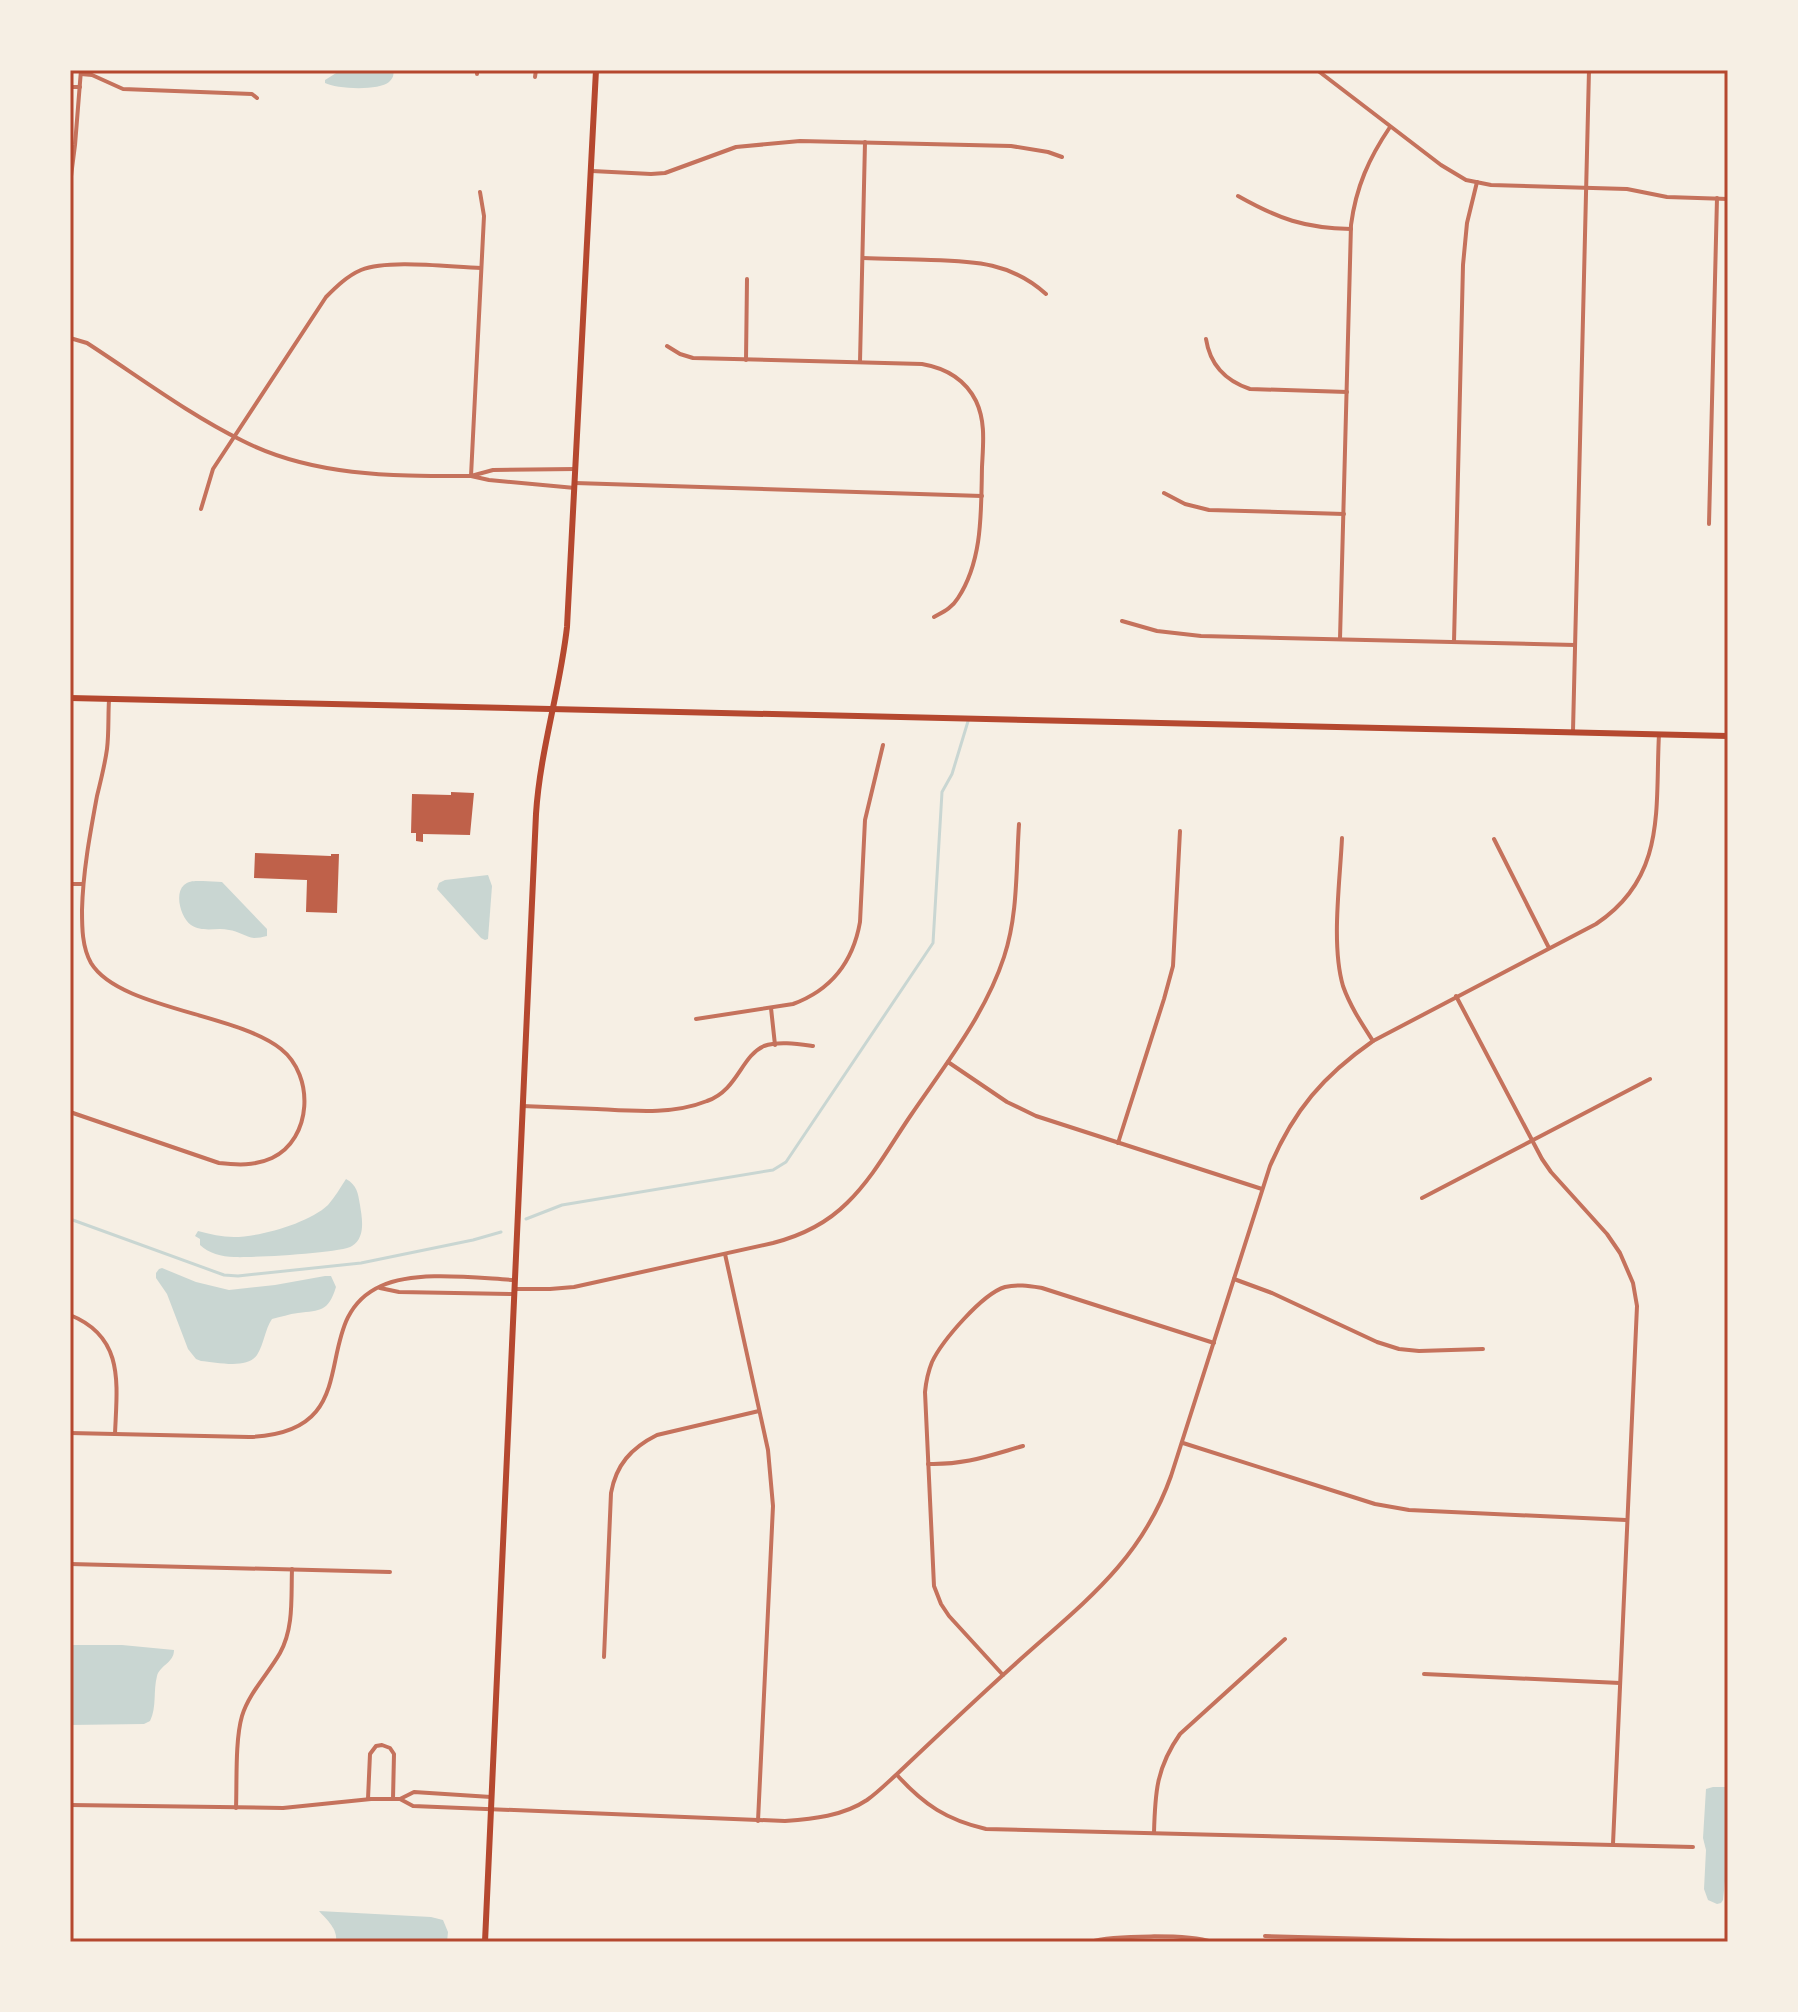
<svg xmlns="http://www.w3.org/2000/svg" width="1798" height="2012" viewBox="0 0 1798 2012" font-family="'Sofia Sans Condensed',sans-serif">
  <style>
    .water { fill: #c9d6d2 }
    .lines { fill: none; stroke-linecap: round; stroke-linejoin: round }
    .stream { stroke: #c9d6d2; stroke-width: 3 }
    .building { fill: #bf614a }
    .minor { stroke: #c5725c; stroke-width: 4 }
    .secondary { stroke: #b5482f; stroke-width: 6 }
    .neatline { fill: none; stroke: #b5482f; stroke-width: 3 }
  </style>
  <rect width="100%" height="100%" fill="#f6efe4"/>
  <!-- water -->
  <g class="water">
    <path d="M341,70H394C393,76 394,77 389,82C379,91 336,89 325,83V80Z"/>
    <path d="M488,875L492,886L488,939L485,940L481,938L437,889L439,883L445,880Z"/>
    <path d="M203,881L222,882L267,929V936C262,937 259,938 254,938C246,937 238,931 229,930C217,927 203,933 191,925C181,918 174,894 184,885C189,880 197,881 203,881Z"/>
    <path d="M346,1179C357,1185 358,1193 360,1205C362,1218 366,1237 352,1246C343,1253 250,1258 234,1257C222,1257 208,1253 200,1245V1239L195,1236L198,1231C210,1234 222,1237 234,1237C260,1237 309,1223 328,1205C335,1197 340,1188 346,1179Z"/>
    <path d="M162,1268L196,1282L229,1290L275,1285L325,1276H331L336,1287C328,1312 321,1310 298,1313C289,1314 281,1317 272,1319C265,1329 264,1344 257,1355C247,1370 216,1362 201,1361L196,1359L188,1349L167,1294L156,1278V1273L159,1269Z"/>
    <path d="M70,1645H122L174,1650C174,1663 160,1665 157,1676C153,1691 157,1707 150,1721L144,1724L70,1725Z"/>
    <path d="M1713,1787H1728V1852L1723,1900L1721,1903L1717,1904L1708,1900L1704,1889L1706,1850L1703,1838L1706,1789Z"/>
    <path d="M319,1911L431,1917L443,1920L448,1932L447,1942H336C338,1929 327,1920 319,1911Z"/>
  </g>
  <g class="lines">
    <!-- stream -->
    <g class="stream">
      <path d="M70,1219L224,1275L238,1276L361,1263L473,1240L501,1232"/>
      <path d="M526,1219L562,1205L773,1170L786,1162L933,943L942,792L952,774L969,718"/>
    </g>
  </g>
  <!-- building -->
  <g class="building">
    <path d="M451,792L474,793L470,835L423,834V842L416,841V833H411L412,794L451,795Z"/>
    <path d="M255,853L331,856V854H339L337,913L306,912L307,880L254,878Z"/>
  </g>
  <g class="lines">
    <!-- minor -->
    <g class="minor">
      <path d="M1317,70L1441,165L1466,180L1491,185L1627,189L1667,197L1728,199"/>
      <path d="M81,74L92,75L123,89L252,94L257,98"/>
      <path d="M477,74V70"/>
      <path d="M535,77L536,70"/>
      <path d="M70,87H80"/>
      <path d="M592,171L651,174L665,173L736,147L800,141L1011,146L1048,152L1062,157"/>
      <path d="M70,184L75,145L81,70"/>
      <path d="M1238,196C1279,219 1304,228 1351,229"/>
      <path d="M863,258C885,259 908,259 931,260C975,261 1012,263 1046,294"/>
      <path d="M70,338L87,343C138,376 188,414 243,441C314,477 395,476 471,476L484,216L480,192"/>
      <path d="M1206,339C1210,365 1226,381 1250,389L1347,392"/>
      <path d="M667,346L680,354L693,358L922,364C945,368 965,379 976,401C986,422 983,445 982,467C981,511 983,560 958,598C952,608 943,612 934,617"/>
      <path d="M746,360L747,279"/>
      <path d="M860,362L865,142"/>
      <path d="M575,483L982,496"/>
      <path d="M575,488L489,480L471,476L493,470L576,469"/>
      <path d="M1164,493L1185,504L1209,510L1344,514"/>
      <path d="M201,509L213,469L326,297C336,287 347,276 361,270C389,259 449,267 481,268"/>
      <path d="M1709,524L1717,198"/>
      <path d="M1122,621L1157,631L1201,636L1575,645"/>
      <path d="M1340,639L1351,225C1356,187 1369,158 1390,127"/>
      <path d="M1454,642L1463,265L1467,223L1477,182"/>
      <path d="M1573,731L1589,70"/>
      <path d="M1342,838C1340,882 1331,945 1343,986C1350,1006 1362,1024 1373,1041"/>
      <path d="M1494,839L1549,948"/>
      <path d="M70,884H83"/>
      <path d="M1456,996L1542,1159L1551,1172L1607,1234L1620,1253L1633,1283L1637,1306L1613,1844"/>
      <path d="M771,1008L775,1045"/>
      <path d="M696,1019L793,1004C831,990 853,962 860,922L865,820L883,745"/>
      <path d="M948,1062L1007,1102L1036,1116L1262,1189"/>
      <path d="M522,1106C547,1107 572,1108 597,1109C633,1111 672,1115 707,1101C738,1090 741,1056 764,1046C778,1041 798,1044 813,1046"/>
      <path d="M70,1112L219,1163C237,1165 255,1166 272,1158C312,1139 315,1076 281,1049C236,1013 119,1009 91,963C82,947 82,927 82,910C83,871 90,834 97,796C101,780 105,764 107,749C109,733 108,716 109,700"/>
      <path d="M1118,1143L1164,999L1173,966L1180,831"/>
      <path d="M1422,1198L1650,1079"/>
      <path d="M725,1254L768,1450L773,1506L758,1821"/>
      <path d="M1234,1279L1272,1293L1377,1342L1399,1349L1419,1351L1483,1349"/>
      <path d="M380,1288L399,1292L514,1294"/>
      <path d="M514,1289H550L574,1287L773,1243C800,1236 827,1223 847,1203C873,1178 891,1144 911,1115C945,1065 985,1015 1004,957C1018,915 1016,869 1019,824"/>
      <path d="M70,1315C125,1337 117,1384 115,1434"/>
      <path d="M70,1433L249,1437C374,1433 303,1321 381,1286C417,1270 475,1278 514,1280"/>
      <path d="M1183,1443L1375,1504L1409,1510L1626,1520"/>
      <path d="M928,1464C965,1465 988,1456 1023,1446"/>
      <path d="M70,1564L390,1572"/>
      <path d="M604,1657L611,1493C616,1465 631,1448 657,1435L759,1411"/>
      <path d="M1424,1674L1620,1683"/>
      <path d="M1003,1675L949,1616L941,1604L934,1586L925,1392C926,1382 928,1372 932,1362C942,1341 982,1294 1005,1287C1017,1284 1029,1286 1042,1288L1214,1343"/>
      <path d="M897,1775C924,1805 947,1820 986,1829L1693,1847"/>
      <path d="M368,1799L370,1754L376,1746L382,1745L390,1748L394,1754L393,1799"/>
      <path d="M400,1799L413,1806L785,1821C813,1819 843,1816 867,1800C877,1793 887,1783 897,1774C935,1738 974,1701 1013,1666C1079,1606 1140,1564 1171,1476L1270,1166C1294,1110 1323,1076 1373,1041L1596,924C1667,877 1655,808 1659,734"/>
      <path d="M70,1805L283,1808L371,1799H400L414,1792L491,1797"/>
      <path d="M236,1808C237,1782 235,1740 242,1716C249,1693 268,1674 280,1653C294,1628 291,1597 292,1569"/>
      <path d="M1154,1833C1155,1794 1156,1768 1180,1734L1285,1639"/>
      <path d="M1265,1936L1488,1942"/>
      <path d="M1089,1942C1113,1935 1189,1934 1212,1942"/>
    </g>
    <!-- secondary -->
    <g class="secondary">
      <path d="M70,698L1728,736"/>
      <path d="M485,1942L536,814C540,751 560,690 567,627L596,70"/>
    </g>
  </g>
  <!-- border -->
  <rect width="1798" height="2012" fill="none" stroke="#f6efe4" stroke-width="144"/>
  <rect x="72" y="72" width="1654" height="1868" class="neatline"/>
</svg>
